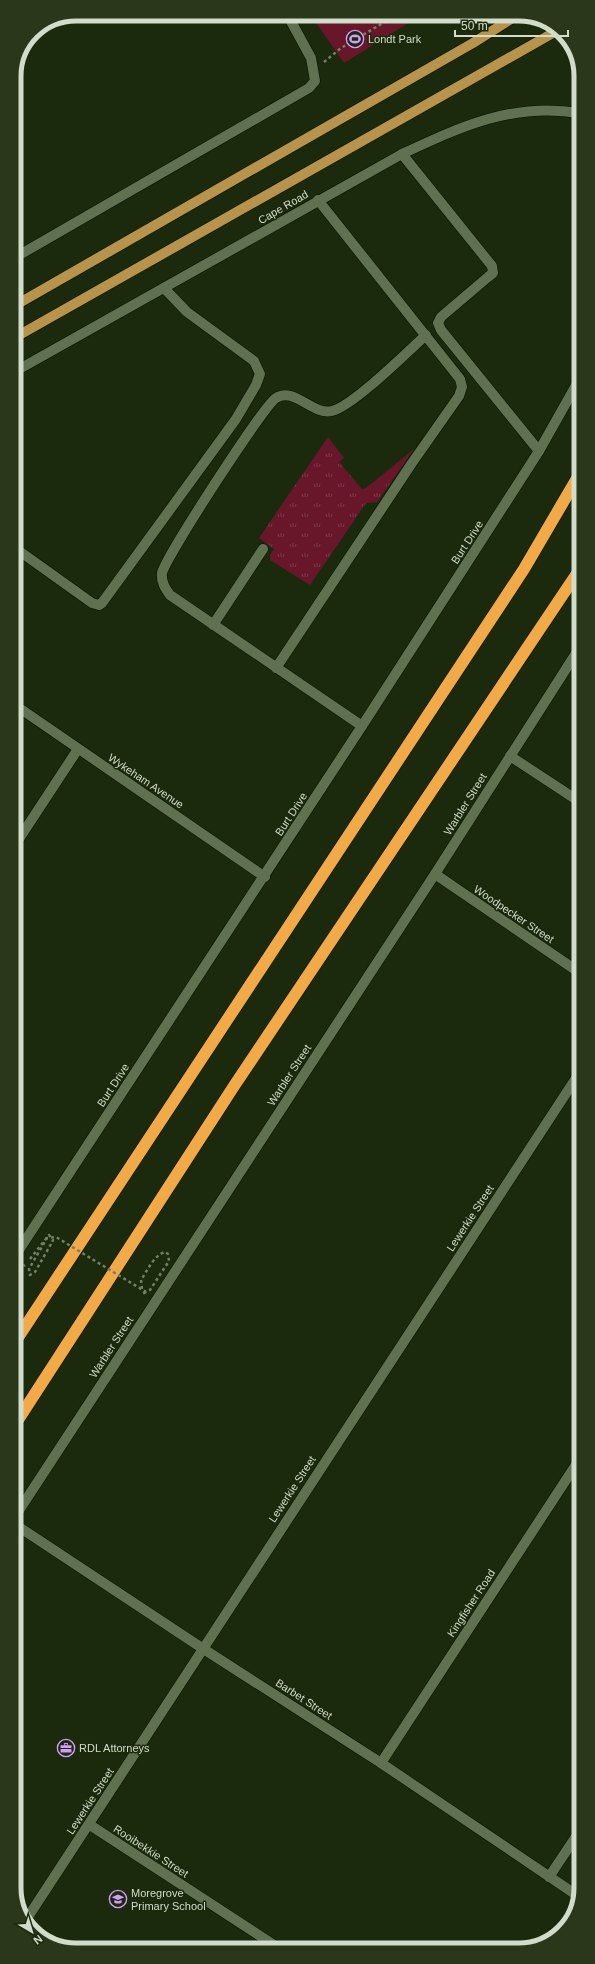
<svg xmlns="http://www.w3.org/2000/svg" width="595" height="1964" viewBox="0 0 595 1964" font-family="Arial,sans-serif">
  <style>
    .grass { fill: #68172b }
    .park { fill: url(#park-tufts) }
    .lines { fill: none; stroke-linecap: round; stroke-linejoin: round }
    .minor-casing { stroke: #061200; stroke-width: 11 }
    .major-casing { stroke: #061200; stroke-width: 11 }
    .highway-casing { stroke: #061200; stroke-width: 13 }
    .path { stroke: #737f68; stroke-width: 2.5; stroke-dasharray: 3 3; stroke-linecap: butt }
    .minor { stroke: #607151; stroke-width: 10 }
    .major { stroke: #b8934b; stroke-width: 10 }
    .highway { stroke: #f2a947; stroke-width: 12 }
    .path-bridge { stroke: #737f68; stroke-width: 2.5; stroke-dasharray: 3 3; stroke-linecap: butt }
    .labels { text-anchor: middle; stroke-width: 3; stroke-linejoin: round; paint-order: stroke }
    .poi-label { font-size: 11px; fill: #d2dcca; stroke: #1b290c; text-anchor: start }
    .street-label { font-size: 11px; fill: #d2dcca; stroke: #1b290c }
    .rim { fill: none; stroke: #d2dcca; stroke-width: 5 }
  </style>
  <defs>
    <pattern id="park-tufts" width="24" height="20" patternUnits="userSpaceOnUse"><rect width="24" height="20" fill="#68172b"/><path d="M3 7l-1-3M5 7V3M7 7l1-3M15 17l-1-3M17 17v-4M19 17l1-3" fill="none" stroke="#7d3848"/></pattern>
  </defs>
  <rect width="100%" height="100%" fill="#1b290c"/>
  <!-- grass -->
  <path class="grass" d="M310,14H423L344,63Z"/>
  <!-- park -->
  <path class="park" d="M328,437L344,458L339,462L362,489L366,488L414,449L377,502L366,503L310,585L270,560V555L274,549L259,538Z"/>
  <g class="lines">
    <defs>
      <g id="minor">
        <path d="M402,154L492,266L493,273L488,277L441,317L438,323L441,330L539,451"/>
        <path d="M14,258L309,88L315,81L311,58L287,14"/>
        <path d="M14,372L402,154C460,127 513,102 579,113"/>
        <path d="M15,548L92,603L99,605L102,603L236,419L256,385L260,374L254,361L187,312L164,288"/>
        <path d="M213,625L263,549"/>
        <path d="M276,668L412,463L459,396L462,387L460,379L318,200"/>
        <path d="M15,705L265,877"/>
        <path d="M362,726L170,595C165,588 161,582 162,573C165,558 264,405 276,398C294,386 313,416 332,411C353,406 407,352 426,335"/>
        <path d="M510,756L580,802"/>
        <path d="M15,845L78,749"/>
        <path d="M435,874L580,973"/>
        <path d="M15,1256L362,726L539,451L579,380"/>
        <path d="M16,1515L435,874L580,647"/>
        <path d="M16,1525L202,1648L381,1763L578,1896"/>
        <path d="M381,1763L581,1457"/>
        <path d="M90,1825L280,1949"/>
        <path d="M549,1877L581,1829"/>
        <path d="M26,1920L580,1072"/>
      </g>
      <g id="major">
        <path d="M14,306L473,43L519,14"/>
        <path d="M14,338L560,29"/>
      </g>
      <g id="highway">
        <path d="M15,1342L524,569L579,475"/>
        <path d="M16,1423L234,1086L580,569"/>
      </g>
    </defs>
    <!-- minor casing -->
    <use href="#minor" class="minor-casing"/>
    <!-- major casing -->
    <use href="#major" class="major-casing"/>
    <!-- highway casing -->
    <use href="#highway" class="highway-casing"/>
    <!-- path -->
    <g class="path">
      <path d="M324,62L341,48L398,14"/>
      <path d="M30,1259L49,1235L53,1240L51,1244"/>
      <path d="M15,1274L25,1265"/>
      <path d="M141,1280L142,1289L145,1294"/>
    </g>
    <!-- minor -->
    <use href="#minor" class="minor"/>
    <!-- major -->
    <use href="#major" class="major"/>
    <!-- highway -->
    <use href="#highway" class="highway"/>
    <!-- path-bridge -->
    <path class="path-bridge" d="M51,1244L35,1272L30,1275L29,1269L47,1238L56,1237L146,1292L150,1290L169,1261L168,1254L165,1252C154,1255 147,1271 141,1280"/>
  </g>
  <!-- icons -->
  <defs>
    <symbol id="stadium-ring" viewBox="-11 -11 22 22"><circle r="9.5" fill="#1b290c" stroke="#d59cfb" stroke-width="1.5"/><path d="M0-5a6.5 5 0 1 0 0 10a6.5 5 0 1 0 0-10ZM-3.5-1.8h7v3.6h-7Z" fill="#d59cfb"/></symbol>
    <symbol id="office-ring" viewBox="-11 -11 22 22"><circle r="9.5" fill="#1b290c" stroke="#d59cfb" stroke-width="1.5"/><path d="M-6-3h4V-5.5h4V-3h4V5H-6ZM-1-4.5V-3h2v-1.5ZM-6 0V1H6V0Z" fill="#d59cfb"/></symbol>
    <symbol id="school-ring" viewBox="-11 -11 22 22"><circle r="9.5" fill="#1b290c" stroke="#d59cfb" stroke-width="1.5"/><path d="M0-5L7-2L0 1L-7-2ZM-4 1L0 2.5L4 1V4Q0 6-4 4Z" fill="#d59cfb"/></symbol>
  </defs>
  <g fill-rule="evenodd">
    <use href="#stadium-ring" x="345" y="29" width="20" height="20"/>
    <use href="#office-ring" x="56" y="1738" width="20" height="20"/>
    <use href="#school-ring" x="108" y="1889" width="20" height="20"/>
  </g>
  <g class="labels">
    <!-- poi labels -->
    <g class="poi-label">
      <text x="368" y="43">Londt Park</text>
      <text x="79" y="1752">RDL Attorneys</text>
      <text x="131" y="1897">Moregrove<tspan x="131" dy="13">Primary School</tspan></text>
    </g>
    <!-- street labels -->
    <g class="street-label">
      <text transform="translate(283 207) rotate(-30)" y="4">Cape Road</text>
      <text transform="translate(467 542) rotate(-57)" y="4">Burt Drive</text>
      <text transform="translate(146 781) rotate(34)" y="4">Wykeham Avenue</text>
      <text transform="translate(465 804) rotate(-58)" y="4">Warbler Street</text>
      <text transform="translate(291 814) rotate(-57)" y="4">Burt Drive</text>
      <text transform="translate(514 914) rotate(34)" y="4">Woodpecker Street</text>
      <text transform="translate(289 1075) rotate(-57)" y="4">Warbler Street</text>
      <text transform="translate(113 1085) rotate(-57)" y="4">Burt Drive</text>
      <text transform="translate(470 1218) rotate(-57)" y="4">Lewerkie Street</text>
      <text transform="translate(111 1347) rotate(-57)" y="4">Warbler Street</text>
      <text transform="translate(292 1489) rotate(-57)" y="4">Lewerkie Street</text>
      <text transform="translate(471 1603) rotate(-57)" y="4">Kingfisher Road</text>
      <text transform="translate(304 1699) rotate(33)" y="4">Barbet Street</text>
      <text transform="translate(90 1801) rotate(-57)" y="4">Lewerkie Street</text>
      <text transform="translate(151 1851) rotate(33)" y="4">Rooibekkie Street</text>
    </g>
  </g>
  <!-- crop -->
  <path d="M0 0H595V1964H0ZM76 21H519A55 55 0 0 1 574 76V1888A55 55 0 0 1 519 1943H76A55 55 0 0 1 21 1888V76A55 55 0 0 1 76 21Z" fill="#2a371b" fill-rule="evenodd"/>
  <path class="rim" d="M76 21H519A55 55 0 0 1 574 76V1888A55 55 0 0 1 519 1943H76A55 55 0 0 1 21 1888V76A55 55 0 0 1 76 21Z"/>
  <!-- north arrow -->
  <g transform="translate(32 1932) rotate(142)" stroke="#1b290c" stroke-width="3" paint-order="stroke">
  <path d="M0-3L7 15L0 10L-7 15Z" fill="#d2dcca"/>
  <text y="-6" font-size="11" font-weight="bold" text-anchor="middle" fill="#d2dcca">N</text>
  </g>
  <!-- scale -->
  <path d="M455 30v6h113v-6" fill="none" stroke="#d2dcca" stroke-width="2"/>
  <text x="461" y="30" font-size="12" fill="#d2dcca" stroke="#1b290c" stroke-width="3" paint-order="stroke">50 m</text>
</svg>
